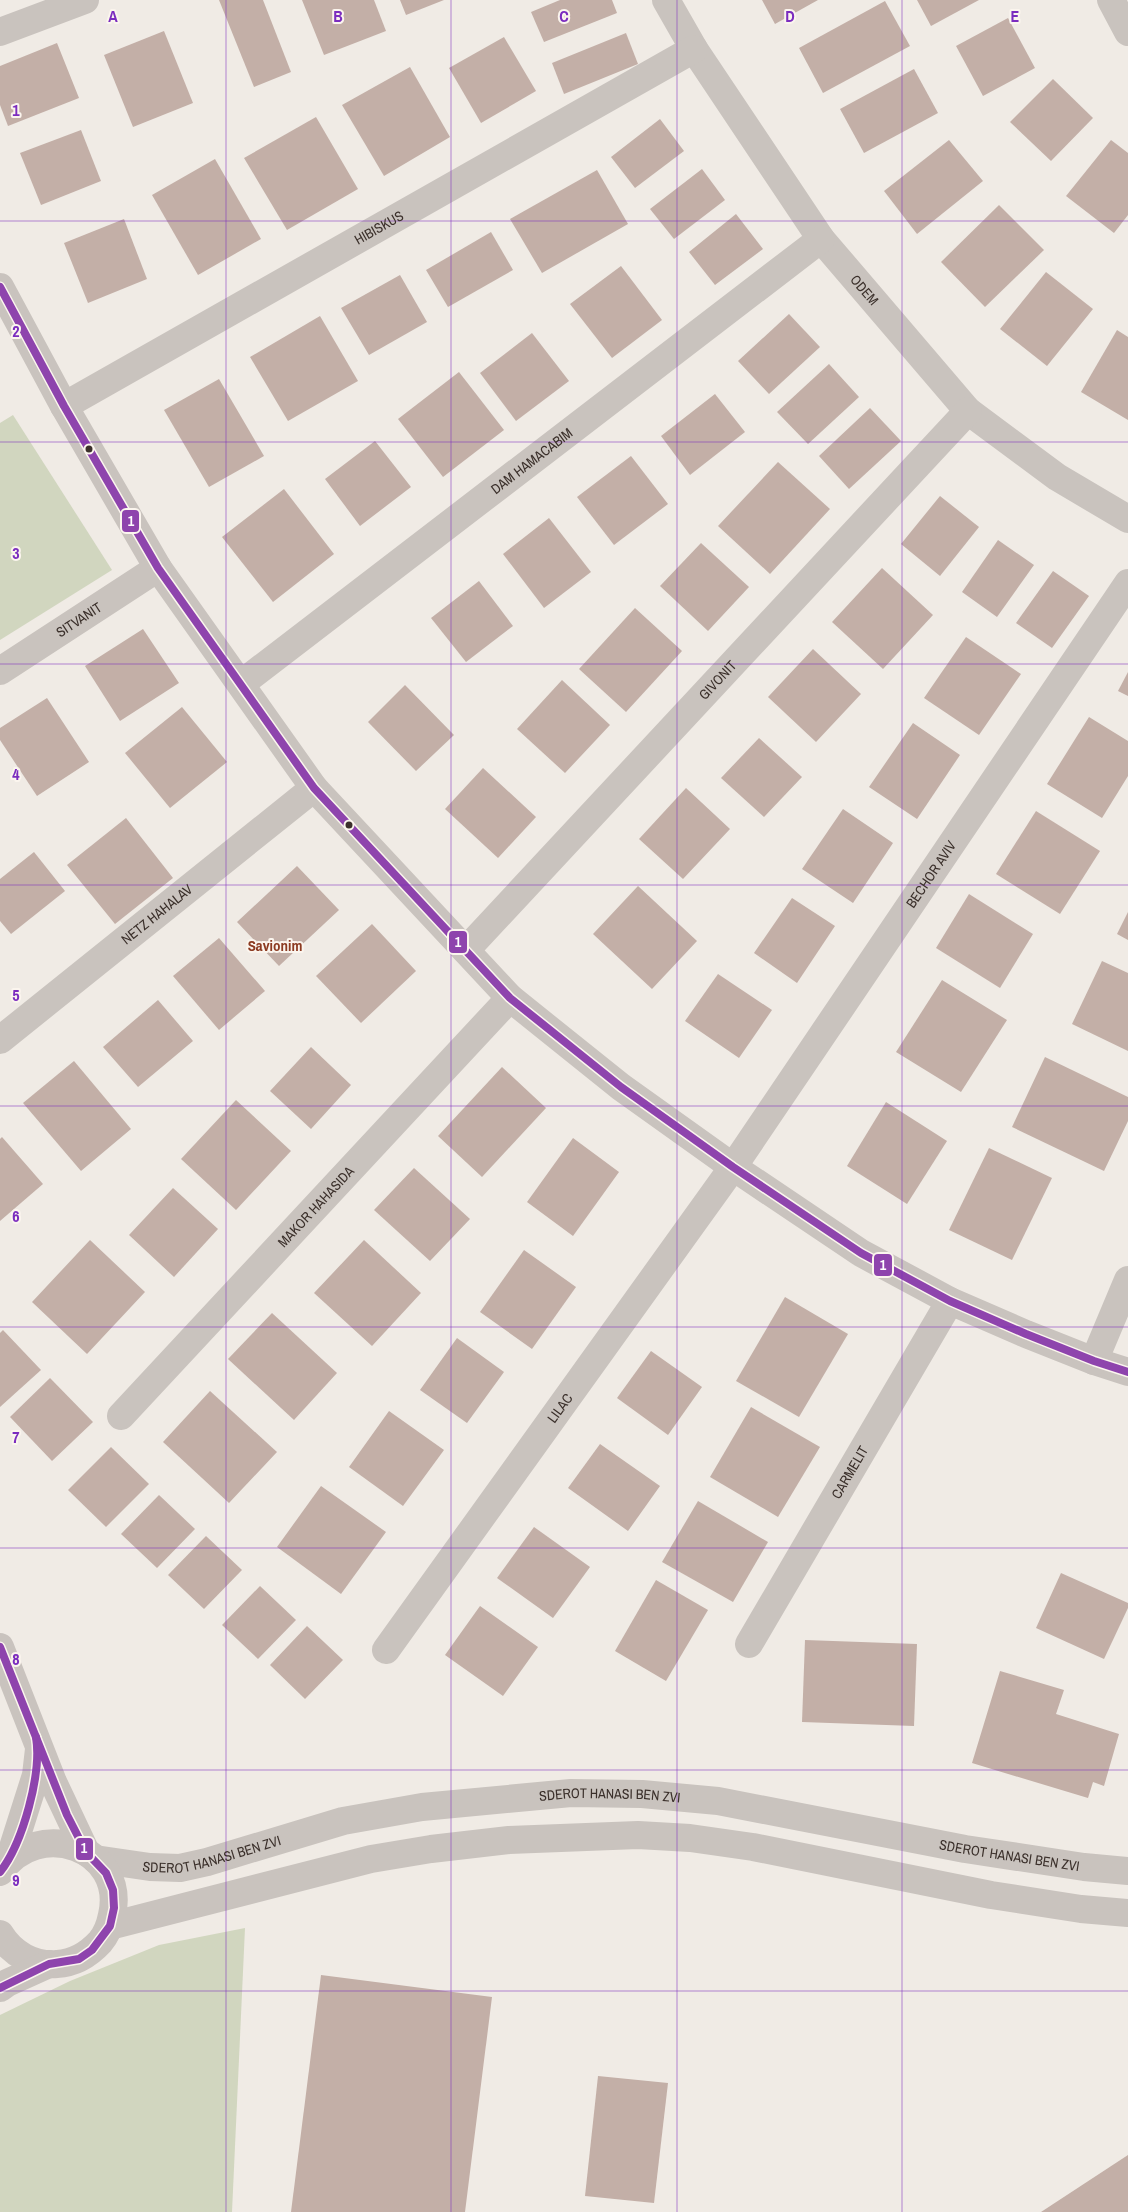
<svg xmlns="http://www.w3.org/2000/svg" width="1128" height="2212" viewBox="0 0 1128 2212" font-family="'Archivo Narrow',sans-serif">
  <style>
    .green { fill: #d1d6bf }
    .building { fill: #c3afa7 }
    .lines { fill: none; stroke-linecap: round; stroke-linejoin: round }
    .minor { stroke: #c9c3be; stroke-width: 28 }
    .bus-1-casing { stroke: #fbf5ee; stroke-width: 11 }
    .bus-1 { stroke: #8e44ad; stroke-width: 8 }
    .grid { fill: none; stroke: #7b2cbf; stroke-width: 1; stroke-opacity: 0.55 }
    .bus-dot { fill: #3b302b; stroke: #fbf5ee; stroke-width: 2 }
    .labels { text-anchor: middle; stroke-width: 4; stroke-linejoin: round; paint-order: stroke }
    .street-label { font-size: 14px; fill: #3b302b; stroke: #fbf5ee }
    .neighbourhood-label { font-size: 15px; font-weight: bold; fill: #8c3b22; stroke: #fbf5ee }
    .grid-label { font-size: 16px; text-anchor: middle; font-weight: bold; fill: #7b2cbf; stroke: #fbf5ee; stroke-width: 4; stroke-linejoin: round; paint-order: stroke }
    .line-badge { stroke: #fbf5ee; stroke-width: 2 }
    .badge-label { font-size: 14px; text-anchor: middle; font-weight: bold; fill: #fff }
  </style>
  <rect width="100%" height="100%" fill="#f0ebe5"/>
  <!-- green -->
  <g class="green">
    <path d="M13,415L112,570L0,640V423Z"/>
    <path d="M245,1928L232,2212H0V2015L70,1981L159,1945Z"/>
  </g>
  <!-- building -->
  <g class="building">
    <path d="M219,0H263L291,72L254,87Z"/>
    <path d="M302,0H374L386,31L324,55Z"/>
    <path d="M400,0H444L406,15Z"/>
    <path d="M560,0H612L617,13L544,42L531,12Z"/>
    <path d="M762,0H818L775,24Z"/>
    <path d="M917,0H979L931,26Z"/>
    <path d="M885,1L910,46L823,93L799,48Z"/>
    <path d="M1008,18L1035,68L983,96L956,46Z"/>
    <path d="M164,31L193,103L133,127L104,55Z"/>
    <path d="M626,33L638,64L564,94L552,63Z"/>
    <path d="M504,37L536,91L481,123L449,68Z"/>
    <path d="M57,43L79,98L8,126L0,105V66Z"/>
    <path d="M410,67L450,137L384,176L342,105Z"/>
    <path d="M914,69L938,113L864,153L840,109Z"/>
    <path d="M1053,79L1093,118L1051,161L1010,122Z"/>
    <path d="M316,117L358,189L287,230L244,158Z"/>
    <path d="M660,119L684,151L635,188L611,157Z"/>
    <path d="M81,130L101,181L41,205L20,153Z"/>
    <path d="M949,140L983,181L917,234L884,191Z"/>
    <path d="M1111,140L1128,153V215L1114,233L1066,196Z"/>
    <path d="M215,159L261,239L198,275L152,195Z"/>
    <path d="M702,169L725,200L674,239L650,209Z"/>
    <path d="M597,170L628,224L542,273L510,219Z"/>
    <path d="M999,205L1044,250L985,307L941,262Z"/>
    <path d="M736,214L763,249L715,285L689,252Z"/>
    <path d="M124,219L147,279L88,303L64,243Z"/>
    <path d="M491,232L513,270L448,307L426,270Z"/>
    <path d="M621,266L662,320L612,358L570,304Z"/>
    <path d="M1046,272L1093,309L1047,366L1000,329Z"/>
    <path d="M400,275L427,322L369,355L341,308Z"/>
    <path d="M789,314L820,347L769,394L738,361Z"/>
    <path d="M320,316L358,381L288,421L250,357Z"/>
    <path d="M1117,330L1128,337V420L1081,392Z"/>
    <path d="M532,333L569,381L516,421L480,373Z"/>
    <path d="M829,364L859,397L808,444L777,412Z"/>
    <path d="M459,372L504,430L443,477L398,419Z"/>
    <path d="M219,379L264,456L209,487L164,410Z"/>
    <path d="M715,394L745,432L690,475L661,436Z"/>
    <path d="M870,408L901,441L849,489L819,456Z"/>
    <path d="M375,441L411,487L360,526L325,479Z"/>
    <path d="M631,456L668,504L614,545L577,497Z"/>
    <path d="M778,462L830,509L770,574L718,526Z"/>
    <path d="M284,489L334,554L273,602L222,537Z"/>
    <path d="M940,496L979,527L940,576L901,544Z"/>
    <path d="M549,518L591,572L544,608L503,554Z"/>
    <path d="M998,540L1034,565L997,617L962,592Z"/>
    <path d="M701,543L749,587L708,631L660,586Z"/>
    <path d="M882,568L933,615L883,669L832,622Z"/>
    <path d="M1053,571L1089,596L1052,648L1016,623Z"/>
    <path d="M479,581L513,626L466,662L431,618Z"/>
    <path d="M635,608L682,651L626,712L579,669Z"/>
    <path d="M143,629L179,683L120,721L85,666Z"/>
    <path d="M966,637L1021,674L979,735L924,698Z"/>
    <path d="M813,649L861,694L816,742L768,697Z"/>
    <path d="M1128,672V696L1118,691Z"/>
    <path d="M562,680L610,725L565,773L517,729Z"/>
    <path d="M405,685L454,735L416,771L368,722Z"/>
    <path d="M47,698L89,762L37,796L0,740V728Z"/>
    <path d="M182,707L227,762L170,808L125,753Z"/>
    <path d="M1089,717L1128,741V776L1102,818L1047,784Z"/>
    <path d="M913,723L960,755L917,819L869,787Z"/>
    <path d="M759,738L802,777L764,817L721,778Z"/>
    <path d="M483,768L536,817L498,858L445,809Z"/>
    <path d="M686,788L730,829L683,879L639,839Z"/>
    <path d="M843,809L893,843L853,903L802,869Z"/>
    <path d="M1036,811L1100,851L1060,914L996,874Z"/>
    <path d="M126,818L173,878L115,924L67,865Z"/>
    <path d="M34,852L65,891L11,934L0,921V879Z"/>
    <path d="M297,866L339,910L279,966L237,922Z"/>
    <path d="M638,886L697,941L652,989L593,934Z"/>
    <path d="M969,894L1033,934L1000,988L936,948Z"/>
    <path d="M792,898L835,926L797,983L754,953Z"/>
    <path d="M1128,912V940L1117,934Z"/>
    <path d="M372,924L416,971L361,1023L316,976Z"/>
    <path d="M219,938L265,991L219,1030L173,976Z"/>
    <path d="M1102,961L1128,973V1051L1072,1024Z"/>
    <path d="M718,974L772,1010L739,1058L685,1021Z"/>
    <path d="M942,980L1007,1020L961,1092L896,1052Z"/>
    <path d="M158,1000L193,1041L138,1087L103,1047Z"/>
    <path d="M311,1047L351,1085L311,1129L270,1091Z"/>
    <path d="M1045,1057L1128,1097V1121L1104,1171L1012,1127Z"/>
    <path d="M74,1061L131,1129L81,1171L23,1103Z"/>
    <path d="M502,1067L546,1108L482,1177L438,1136Z"/>
    <path d="M236,1100L291,1151L236,1210L181,1159Z"/>
    <path d="M886,1102L947,1141L907,1204L847,1166Z"/>
    <path d="M2,1137L43,1184L0,1221V1139Z"/>
    <path d="M573,1138L619,1172L573,1236L527,1202Z"/>
    <path d="M989,1148L1052,1178L1012,1260L949,1230Z"/>
    <path d="M414,1168L470,1219L430,1261L374,1210Z"/>
    <path d="M173,1188L218,1229L174,1277L129,1235Z"/>
    <path d="M90,1240L145,1292L87,1354L32,1302Z"/>
    <path d="M364,1240L421,1293L372,1346L314,1293Z"/>
    <path d="M524,1250L576,1287L532,1349L480,1312Z"/>
    <path d="M785,1297L848,1334L799,1417L736,1381Z"/>
    <path d="M272,1313L337,1373L294,1420L228,1359Z"/>
    <path d="M3,1330L41,1370L0,1407V1333Z"/>
    <path d="M457,1338L504,1372L467,1423L420,1390Z"/>
    <path d="M651,1351L702,1387L668,1435L617,1398Z"/>
    <path d="M50,1378L93,1422L52,1461L10,1417Z"/>
    <path d="M210,1391L277,1452L229,1503L163,1442Z"/>
    <path d="M751,1407L820,1447L778,1517L710,1477Z"/>
    <path d="M389,1411L444,1450L403,1506L349,1467Z"/>
    <path d="M600,1444L660,1486L628,1531L568,1488Z"/>
    <path d="M111,1447L149,1484L106,1527L68,1490Z"/>
    <path d="M321,1486L386,1532L341,1594L277,1547Z"/>
    <path d="M159,1495L195,1529L157,1568L121,1534Z"/>
    <path d="M698,1501L768,1542L733,1602L662,1562Z"/>
    <path d="M534,1527L590,1567L553,1618L497,1578Z"/>
    <path d="M206,1536L242,1570L204,1609L168,1575Z"/>
    <path d="M1061,1573L1128,1603V1608L1104,1659L1036,1628Z"/>
    <path d="M656,1580L708,1610L666,1681L615,1651Z"/>
    <path d="M260,1586L296,1620L258,1659L222,1625Z"/>
    <path d="M480,1606L538,1647L503,1696L445,1655Z"/>
    <path d="M307,1626L343,1660L305,1699L270,1665Z"/>
    <path d="M805,1640L917,1644L914,1726L802,1722Z"/>
    <path d="M1000,1671L1064,1690L1056,1714L1119,1734L1104,1786L1093,1782L1088,1798L972,1763Z"/>
    <path d="M321,1975L492,1997L465,2212H291Z"/>
    <path d="M598,2076L668,2083L654,2203L585,2196Z"/>
    <path d="M1128,2155V2212H1041Z"/>
  </g>
  <g class="lines">
    <!-- minor -->
    <g class="minor">
      <path id="s1" d="M666,0L694,49L821,239L968,411L1057,477L1128,519"/>
      <path d="M1111,0L1128,32"/>
      <path d="M0,32L85,0"/>
      <path d="M0,287L64,406L158,568L314,788L510,998L621,1087L733,1167L861,1253L950,1301L1026,1334L1094,1361L1128,1372"/>
      <path id="s2" d="M64,406L694,49"/>
      <path id="s3" d="M0,671L158,568"/>
      <path id="s4" d="M242,683L821,239"/>
      <path id="s5" d="M466,950L968,411"/>
      <path id="s6" d="M0,1040L314,788"/>
      <path d="M1094,1361L1128,1280"/>
      <path id="s7" d="M121,1416L510,998"/>
      <path id="s8" d="M749,1644L950,1301"/>
      <path d="M0,1647L53,1782L86,1852"/>
      <path id="s9" d="M386,1650L733,1167L1128,583"/>
      <path id="s10" d="M95,1859L150,1867L180,1868L207,1862L343,1821L422,1807L571,1793L642,1794L718,1801L965,1849L1084,1867L1128,1871"/>
      <path d="M9,1860L36,1775L39,1749"/>
      <path d="M0,1872C38,1816 127,1848 112,1915C110,1925 107,1934 100,1942C88,1955 75,1963 57,1964C34,1966 12,1954 0,1934"/>
      <path d="M110,1926L371,1859L431,1849L509,1840L638,1835L690,1838L753,1847L991,1895L1081,1909L1128,1913"/>
      <path d="M0,1988L7,1983L49,1964"/>
    </g>
    <defs>
      <g id="bus-1">
        <path d="M0,287L64,406L158,568L314,788L510,998L621,1087L733,1167L861,1253L950,1301L1026,1334L1094,1361L1128,1372"/>
        <path d="M0,1647L67,1815L86,1852L106,1873L113,1890L114,1908L110,1926L92,1950L79,1959L49,1964L0,1988"/>
        <path d="M0,1872C23,1843 42,1773 36,1737"/>
      </g>
    </defs>
    <!-- bus-1 casing -->
    <use href="#bus-1" class="bus-1-casing"/>
    <!-- bus-1 -->
    <use href="#bus-1" class="bus-1"/>
  </g>
  <!-- grid -->
  <path class="grid" d="M226,0V2212M451,0V2212M677,0V2212M902,0V2212M0,221H1128M0,442H1128M0,664H1128M0,885H1128M0,1106H1128M0,1327H1128M0,1548H1128M0,1770H1128M0,1991H1128"/>
  <!-- markers -->
  <g class="bus-dot">
    <circle cx="89" cy="449" r="4.5"/>
    <circle cx="349" cy="825" r="4.5"/>
  </g>
  <g class="labels">
    <!-- street labels -->
    <g class="street-label">
      <text dy="5" stroke="none"><textPath href="#s2" startOffset="362">HIBISKUS</textPath></text>
      <text dy="5" stroke="none"><textPath href="#s1" startOffset="352">ODEM</textPath></text>
      <text dy="5" stroke="none"><textPath href="#s4" startOffset="365">DAM HAMACABIM</textPath></text>
      <text dy="5" stroke="none"><textPath href="#s3" startOffset="94">SITVANIT</textPath></text>
      <text dy="5" stroke="none"><textPath href="#s5" startOffset="369">GIVONIT</textPath></text>
      <text dy="5" stroke="none"><textPath href="#s9" startOffset="948">BECHOR AVIV</textPath></text>
      <text dy="5" stroke="none"><textPath href="#s6" startOffset="201">NETZ HAHALAV</textPath></text>
      <text dy="5" stroke="none"><textPath href="#s7" startOffset="286">MAKOR HAHASIDA</textPath></text>
      <text dy="5" stroke="none"><textPath href="#s9" startOffset="298">LILAC</textPath></text>
      <text dy="5" stroke="none"><textPath href="#s8" startOffset="199">CARMELIT</textPath></text>
      <text dy="5" stroke="none"><textPath href="#s10" startOffset="524">SDEROT HANASI BEN ZVI</textPath></text>
      <text dy="5" stroke="none"><textPath href="#s10" startOffset="119">SDEROT HANASI BEN ZVI</textPath></text>
      <text dy="5" stroke="none"><textPath href="#s10" startOffset="929">SDEROT HANASI BEN ZVI</textPath></text>
    </g>
    <!-- neighbourhood labels -->
    <g class="neighbourhood-label">
      <text x="275" y="951">Savionim</text>
    </g>
  </g>
  <g class="grid-label">
    <text x="113" y="22">A</text>
    <text x="338" y="22">B</text>
    <text x="564" y="22">C</text>
    <text x="790" y="22">D</text>
    <text x="1015" y="22">E</text>
    <text x="16" y="116">1</text>
    <text x="16" y="337">2</text>
    <text x="16" y="559">3</text>
    <text x="16" y="780">4</text>
    <text x="16" y="1001">5</text>
    <text x="16" y="1222">6</text>
    <text x="16" y="1443">7</text>
    <text x="16" y="1665">8</text>
    <text x="16" y="1886">9</text>
  </g>
  <g class="line-badge">
    <rect x="121" y="509" width="19" height="24" rx="5" fill="#8e44ad"/>
    <rect x="448" y="930" width="20" height="24" rx="5" fill="#8e44ad"/>
    <rect x="873" y="1253" width="20" height="24" rx="5" fill="#8e44ad"/>
    <rect x="75" y="1837" width="19" height="24" rx="5" fill="#8e44ad"/>
  </g>
  <g class="badge-label">
    <text x="131" y="526">1</text>
    <text x="458" y="947">1</text>
    <text x="883" y="1270">1</text>
    <text x="84" y="1853">1</text>
  </g>
</svg>
